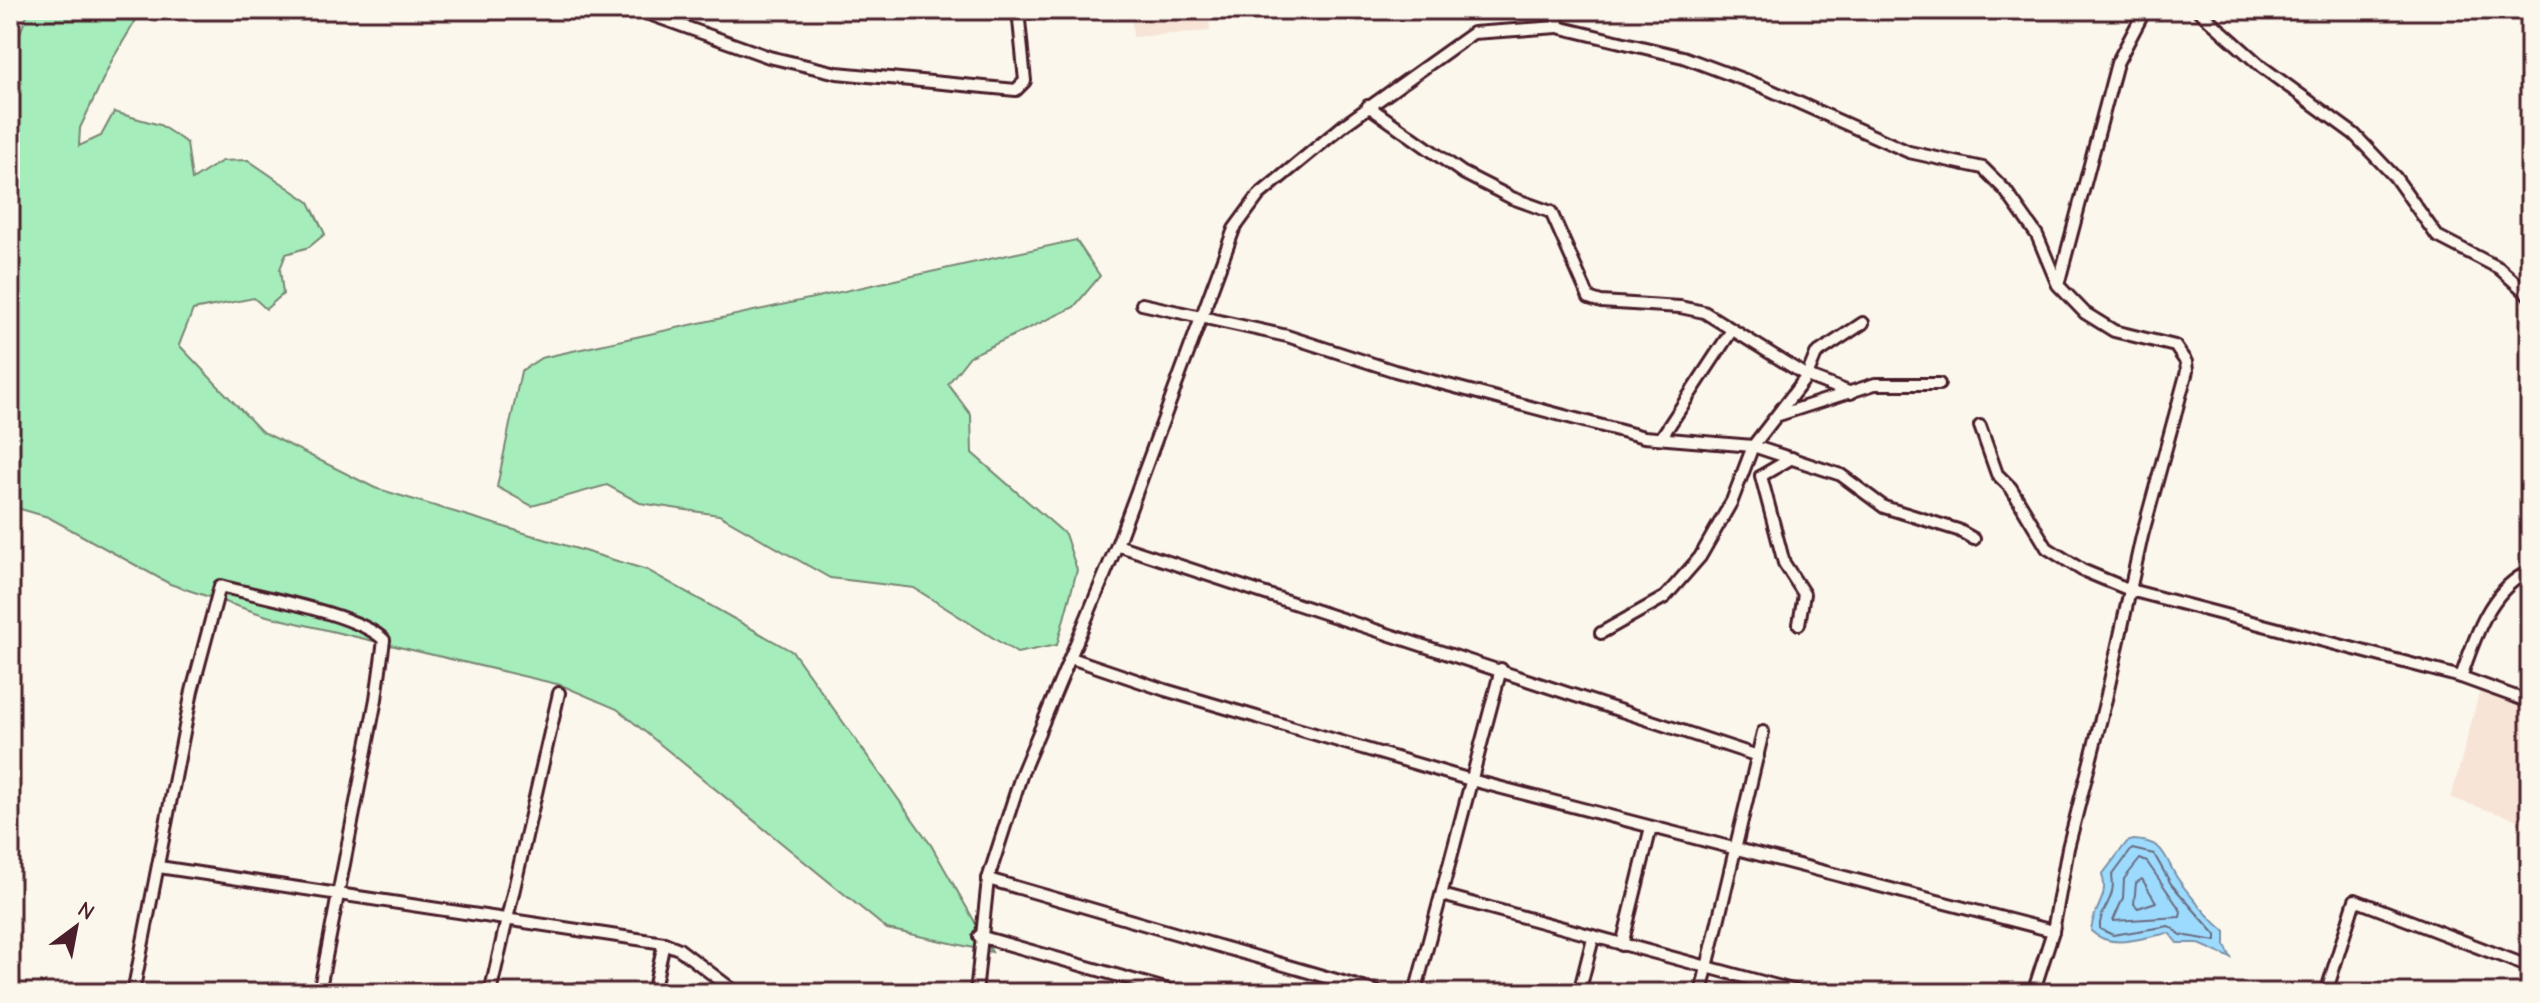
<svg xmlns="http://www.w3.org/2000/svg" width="2540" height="1003" viewBox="0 0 2540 1003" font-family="'Comic Neue',sans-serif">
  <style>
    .built { fill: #f7e4d6 }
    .green { fill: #a5edbb; stroke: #788673; stroke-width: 2 }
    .water { fill: #9cdbfd; stroke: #7b90a9; stroke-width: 2 }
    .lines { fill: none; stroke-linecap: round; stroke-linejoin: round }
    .shore { stroke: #6b6a7f; stroke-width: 2 }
    .street-casing { stroke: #4a1f2b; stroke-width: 16 }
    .street { stroke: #fbf7ec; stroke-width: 10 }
  </style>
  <rect width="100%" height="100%" fill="#fbf7ec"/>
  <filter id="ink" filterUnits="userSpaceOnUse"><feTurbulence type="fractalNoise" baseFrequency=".0125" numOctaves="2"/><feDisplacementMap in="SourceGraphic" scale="16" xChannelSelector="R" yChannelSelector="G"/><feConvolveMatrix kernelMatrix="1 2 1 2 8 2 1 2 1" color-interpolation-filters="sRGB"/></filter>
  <g filter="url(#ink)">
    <!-- built -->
    <g class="built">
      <path d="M1131,10H1208L1210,31L1133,37Z"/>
      <path d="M2480,690L2530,708V824L2451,798Z"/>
    </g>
    <!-- green -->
    <g class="green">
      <path d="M29,10H142L112,60L80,128L79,146L101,136L114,112L160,125L187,143L192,180L222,161L248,160L309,202L325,234L309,247L286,254L280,269L283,294L266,309L254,298L193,310L179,345L261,431L375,488L647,570L793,652L931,845L992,952L887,929L617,709L561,685L267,616L170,584L48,517L10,506V59Z"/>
      <path d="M1076,240L1100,276L1074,307L970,356L948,384L971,415L972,453L1065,534L1077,570L1057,645L1017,653L914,588L830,578L719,515L640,503L607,485L532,506L497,487L521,371L541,358Z"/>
    </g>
    <!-- water -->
    <path class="water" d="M2133,840C2142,841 2150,841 2158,847C2167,854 2171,870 2178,879C2185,890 2215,925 2225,931V945L2231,958L2197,943H2177L2169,933C2142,937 2112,951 2091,931C2092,909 2110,898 2102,875L2127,842Z"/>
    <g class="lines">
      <!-- shore -->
      <g class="shore">
        <path d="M2132,849L2154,854L2171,884L2216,935V941L2181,935L2169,926L2113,935L2100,929C2098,909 2117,901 2112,876Z"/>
        <path d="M2140,859L2147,862L2181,911L2180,917L2113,921L2123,898L2124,879Z"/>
        <path d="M2142,879L2156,902L2138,908L2134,904L2136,883Z"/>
      </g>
      <defs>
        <g id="street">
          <path d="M638,10L769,57L837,73L1016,90L1025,81L1018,10"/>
          <path d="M1557,10L1558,27L1683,57L1761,86L1909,152L1983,168L2005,190L2037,235L2057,283"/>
          <path d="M2198,10L2262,67L2354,134L2395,177L2437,236L2499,268L2530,296"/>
          <path d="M1368,106L1463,173L1512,198L1551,212L1589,298L1601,302L1680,307L1704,312L1807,376L1851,393"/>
          <path d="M1142,304L1287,336L1395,371L1644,437L1753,446L1841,475L1884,507L1958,530L1974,539"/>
          <path d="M1779,415L1875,384H1939"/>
          <path d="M1980,426L1997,474L2011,488L2047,548L2082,570L2130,590L2461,677L2530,702"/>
          <path d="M1661,438L1732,330"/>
          <path d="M1792,458L1761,476L1784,563L1804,594L1799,624"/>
          <path d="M1117,545L1758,756"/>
          <path d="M1601,633L1665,597L1700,557L1732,501L1753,446L1807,376L1816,354L1863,323"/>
          <path d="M1071,658L1165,690L1471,780L2053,931"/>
          <path d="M2461,677C2474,640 2488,594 2524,574L2530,576"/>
          <path d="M159,867L664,943L679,949L737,993"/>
          <path d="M988,879L1381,993"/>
          <path d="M1442,895L1803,993"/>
          <path d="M979,936L1179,993"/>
          <path d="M1622,945L1651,827"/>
          <path d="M133,993L192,691L220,586C258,596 359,614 384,640L376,699L319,993"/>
          <path d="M490,993L559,693"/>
          <path d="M653,993L664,943"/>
          <path d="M976,993L988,879L1022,773L1117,545L1234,229L1259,195L1344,125L1473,33L1558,27"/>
          <path d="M1415,993L1501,669"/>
          <path d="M1579,993L1593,938"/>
          <path d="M1701,993L1763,732"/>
          <path d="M2033,993L2053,931L2068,848L2106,699L2142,536L2187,371L2186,362L2175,346L2114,331L2085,313L2058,285L2117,63L2145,10"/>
          <path d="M2326,993L2355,900L2530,967"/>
        </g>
      </defs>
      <!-- street casing -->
      <use href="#street" class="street-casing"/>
      <!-- street -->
      <use href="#street" class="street"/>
    </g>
  </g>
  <!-- margin -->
  <rect width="2540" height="1003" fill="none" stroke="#fbf7ec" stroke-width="40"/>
  <rect x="20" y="20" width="2500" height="963" fill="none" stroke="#4a1f2b" stroke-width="3" filter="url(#ink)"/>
  <!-- north arrow -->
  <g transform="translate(76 927) rotate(32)" stroke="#fbf7ec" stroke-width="6" paint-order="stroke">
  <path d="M0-6L14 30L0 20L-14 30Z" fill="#4a1f2b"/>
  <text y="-12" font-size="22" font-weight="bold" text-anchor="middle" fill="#4a1f2b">N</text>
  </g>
</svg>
